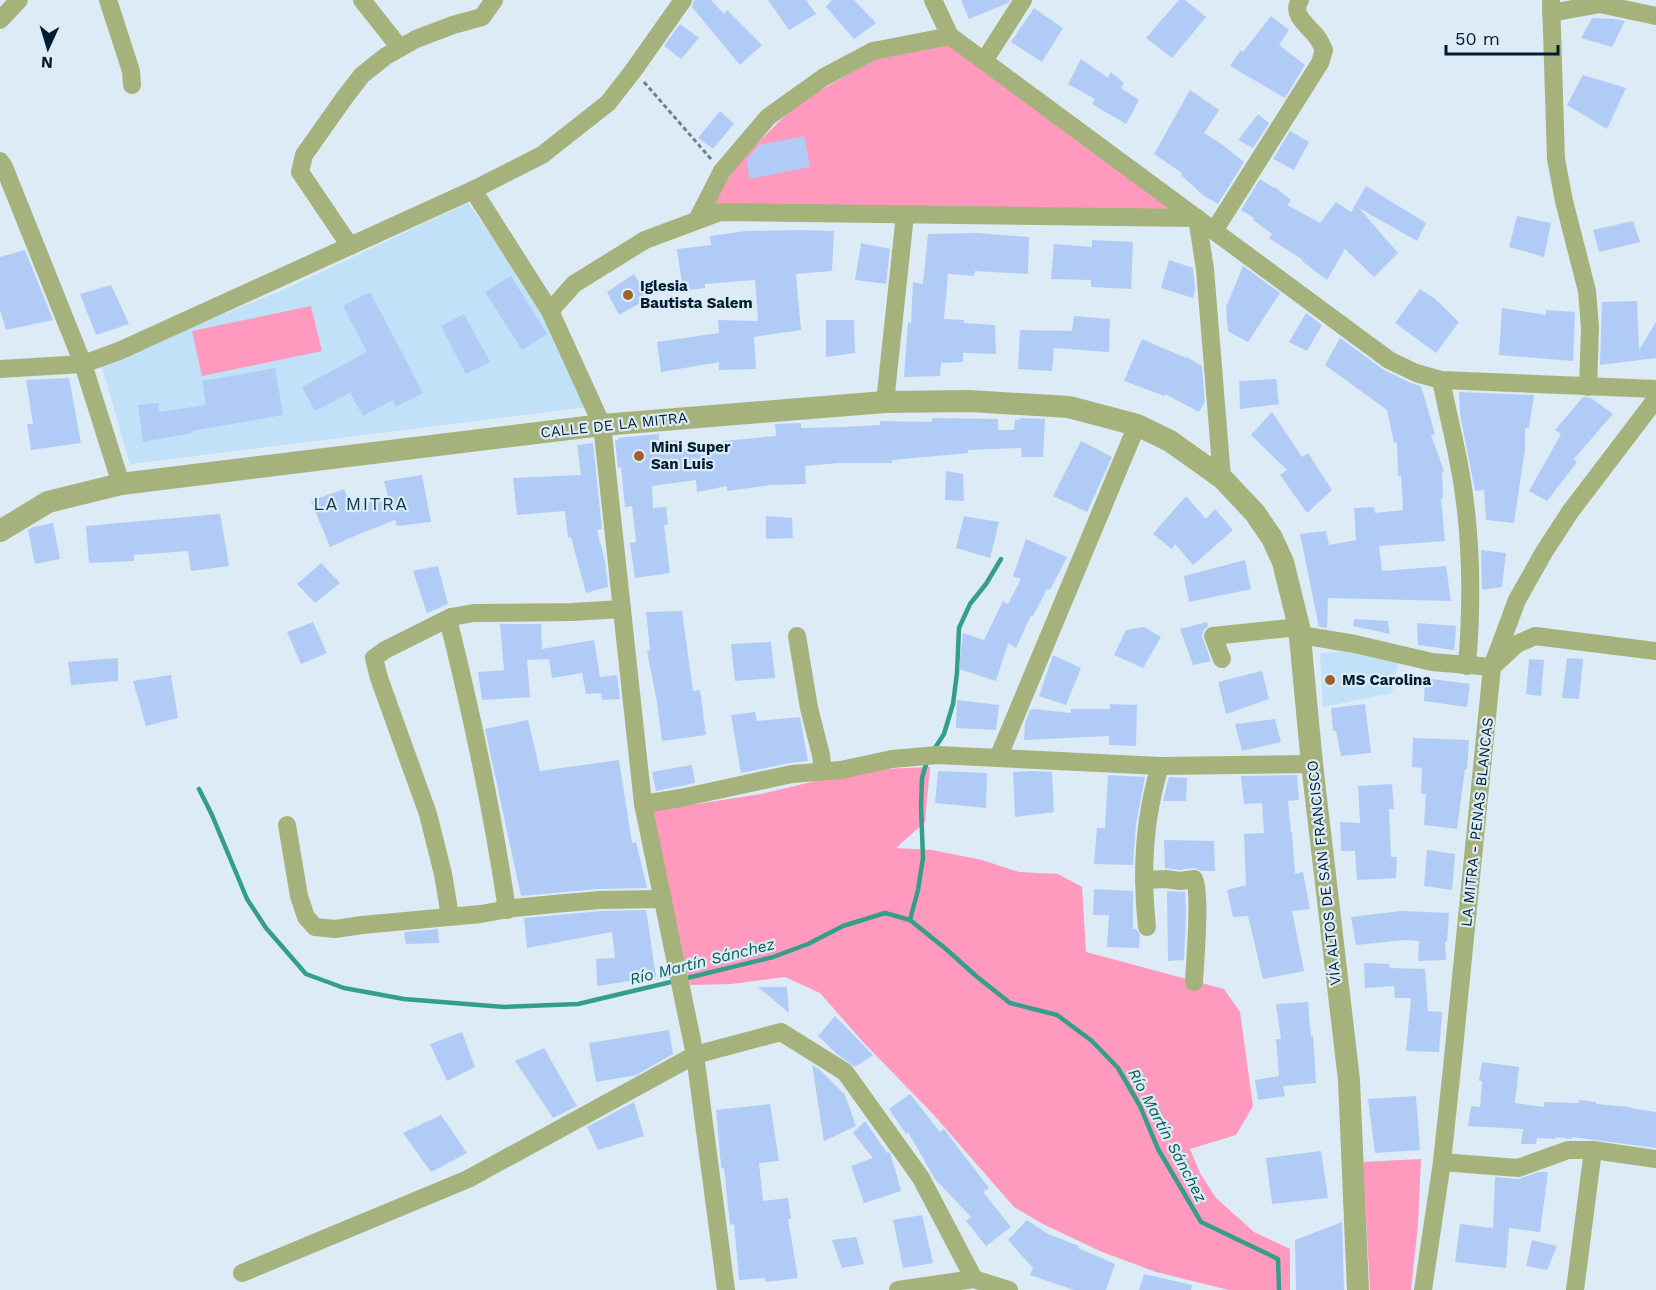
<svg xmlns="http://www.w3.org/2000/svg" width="1656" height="1290" viewBox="0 0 1656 1290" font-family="'Work Sans',sans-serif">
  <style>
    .built { fill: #c0e1f7 }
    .green { fill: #ff99bd }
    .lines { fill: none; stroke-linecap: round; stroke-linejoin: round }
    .stream { stroke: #359e8b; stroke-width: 4.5 }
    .building { fill: #b0ccf6 }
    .path { stroke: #6b8291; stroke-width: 3; stroke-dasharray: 4.5 3; stroke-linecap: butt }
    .minor { stroke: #a6b27b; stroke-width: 18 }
    .tertiary { stroke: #a6b27b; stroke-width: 22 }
    .poi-dot { fill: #a06029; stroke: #dcebf6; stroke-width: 2 }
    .labels { text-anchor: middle; stroke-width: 4.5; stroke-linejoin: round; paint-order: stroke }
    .poi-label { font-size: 15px; font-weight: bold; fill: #001e31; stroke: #dcebf6; text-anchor: start }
    .street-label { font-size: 15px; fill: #001e31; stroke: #dcebf6 }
    .water-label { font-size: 16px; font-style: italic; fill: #025d50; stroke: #dcebf6 }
    .quarter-label { font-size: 18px; letter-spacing: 1.5px; fill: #0c3952; stroke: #dcebf6 }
  </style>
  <rect width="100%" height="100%" fill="#dcebf6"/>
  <!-- built -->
  <g class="built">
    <path d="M468,203L539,303L589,407L130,464L101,364L283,290Z"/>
    <path d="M1349,651L1398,662L1392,693L1323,707L1320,653Z"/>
  </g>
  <!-- green -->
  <g class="green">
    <path d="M949,44L1177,214L711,207L739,161L797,104L876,58Z"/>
    <path d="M311,306L322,351L202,376L192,331Z"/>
    <path d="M930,767L925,822L896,848L932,850L982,860L1019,872L1058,874L1082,887L1086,952L1224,989L1240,1012L1253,1106L1236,1135L1190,1149L1200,1173L1216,1198L1254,1232L1290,1249V1290H1229L1156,1272L1102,1252L1043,1224L1014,1207L933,1114L864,1043L820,993L785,977L731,984L690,985L652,811L761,794L824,779L883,769Z"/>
    <path d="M1421,1159L1418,1225L1411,1290H1370L1363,1162Z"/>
  </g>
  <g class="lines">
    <!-- stream -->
    <g class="stream">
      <path d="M933,751L944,734L953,704L957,673L959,628L970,604L986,584L1001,559"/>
      <path d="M199,789L212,815L247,899L266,928L306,974L344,988L404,999L504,1007L578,1004L675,981"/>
      <path d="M910,920L918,890L923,858L921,806L922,778L927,761"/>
      <path d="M683,979L773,957L808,944L843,926L885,913L910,920L946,949L976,976L1010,1003L1057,1015L1092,1041L1118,1068L1140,1106L1158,1149L1201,1222L1278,1259L1279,1290"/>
    </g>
  </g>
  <!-- building -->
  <g class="building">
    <path d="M694,0H711L724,14L727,10L762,45L740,65L692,7Z"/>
    <path d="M768,0H806L816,14L789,30Z"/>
    <path d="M832,0H854L876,23L854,39L826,7Z"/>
    <path d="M961,0H1010L1008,3L969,19Z"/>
    <path d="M1179,0H1185L1206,17L1172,58L1146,38Z"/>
    <path d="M1034,8L1063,28L1042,62L1011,42Z"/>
    <path d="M1271,16L1289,30L1279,45L1305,65L1285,98L1230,66L1241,50L1243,52Z"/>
    <path d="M1592,18L1616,19L1625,21L1612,47L1581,38Z"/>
    <path d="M680,24L699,38L681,59L664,46Z"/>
    <path d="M1081,59L1108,78L1111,72L1124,83L1121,88L1139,100L1126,124L1092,104L1095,99L1068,84Z"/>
    <path d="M1583,75L1626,88L1607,129L1567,105Z"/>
    <path d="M1190,90L1219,110L1204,133L1223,145L1244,162L1218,204L1204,196L1181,175L1182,173L1154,154Z"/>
    <path d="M720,111L734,124L713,149L698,138Z"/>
    <path d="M1258,114L1269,123L1253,148L1238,140Z"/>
    <path d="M1290,131L1309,142L1294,170L1273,159Z"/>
    <path d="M804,136L810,167L749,179L747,159L759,145Z"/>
    <path d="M1260,179L1274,188L1275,187L1291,200L1287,205L1320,223L1336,202L1351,212L1366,186L1426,223L1417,241L1359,208L1398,253L1374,277L1345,249L1327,280L1302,261L1303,260L1269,238L1272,234L1253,220L1254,218L1241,210Z"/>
    <path d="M1517,216L1551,223L1544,257L1509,247Z"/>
    <path d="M1633,221L1640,242L1599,252L1593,230Z"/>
    <path d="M799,230L834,231L832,271L796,274L801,330L754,337L756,369L719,370V362L661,372L657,342L719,333L718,320L758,321L755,280L705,284V288L683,291L677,249L711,245L710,236L746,231Z"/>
    <path d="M977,233L1029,237L1028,274L975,271L974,276L948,274L944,319L964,320V323L995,325L996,354L963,353V362L941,363L940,376L904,377L908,322L911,323L913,282L923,284L928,234Z"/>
    <path d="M1092,240L1133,242L1131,289L1091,287V280L1051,279L1054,244L1092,247Z"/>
    <path d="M861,243L890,249L886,284L855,280Z"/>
    <path d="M25,250L53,320L6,330L0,310V257Z"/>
    <path d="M1169,260L1193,268L1195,289L1193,298L1161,288Z"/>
    <path d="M1243,266L1280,293L1248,342L1228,331L1226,307Z"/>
    <path d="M634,274L649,298L619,315L607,292Z"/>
    <path d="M511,276L547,334L522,350L485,292Z"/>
    <path d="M111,285L129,324L96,335L80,294Z"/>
    <path d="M1420,289L1435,299L1459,322L1436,353L1395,323Z"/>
    <path d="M370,292L423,393L396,407L393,400L363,416L350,393L315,411L302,387L367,352L343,306Z"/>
    <path d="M1637,301L1639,350L1656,322V358L1600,365L1602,302Z"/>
    <path d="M1502,308L1546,315V310L1575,312L1573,361L1499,355Z"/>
    <path d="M1306,313L1322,325L1307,351L1289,342Z"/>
    <path d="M464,314L490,362L466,374L441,326Z"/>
    <path d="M1074,316L1110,319L1109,352L1054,348L1052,371L1018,369L1020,330L1072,331Z"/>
    <path d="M826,320H854L855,353L826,357Z"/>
    <path d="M1340,338L1384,370L1411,383L1421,386L1435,434L1431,435L1444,471L1442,472L1443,498H1441L1445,541L1379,546L1382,571L1446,566L1451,601L1328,598L1327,628L1319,627L1300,534L1326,531L1329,545L1356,540L1354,508L1374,507L1375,513L1403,510L1401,476H1398L1397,442L1394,443L1387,410L1325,365Z"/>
    <path d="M1142,339L1186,358L1187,357L1202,366L1205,402L1199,412L1165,394V396L1124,381Z"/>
    <path d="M275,368L283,415L192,431V433L143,442L138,405L158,403L159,412L206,405L202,381Z"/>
    <path d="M69,378L81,443L31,450L27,424H33L26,380Z"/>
    <path d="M1276,379L1279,404L1240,409L1239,381Z"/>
    <path d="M1459,392L1534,395L1529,428H1525V449L1514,523L1486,520L1484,490L1475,491L1460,414Z"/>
    <path d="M1583,397L1591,398L1613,414L1574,459L1577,462L1547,501L1529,491L1561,434L1555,430Z"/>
    <path d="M1272,412L1302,457L1308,453L1332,490L1307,513L1280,475L1287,470L1251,435Z"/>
    <path d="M932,418L998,419V430H1014L1015,420H1020L1019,418L1045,419L1043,457H1022L1021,448L968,450V453L892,460V463H839L805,466L806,484L771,485L727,491V486L697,492L696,480L652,486L653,508L666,507L668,525H664L670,573L635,578L630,543L636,542L632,506L625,507L621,467L618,468L615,440H618V438L659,434V441L681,440L682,450L724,447L723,441L776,436L775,424L801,423V428L842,427L880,425V421L932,422Z"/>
    <path d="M1081,441L1112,457L1087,512L1053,496Z"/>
    <path d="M593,443L602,529L597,530L605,561L608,587L586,593L571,537L568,538L565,511L517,515L513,478L581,475L577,445Z"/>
    <path d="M946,471L963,474L964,501L945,500Z"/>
    <path d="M422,475L431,522L397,526L395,520L359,534L330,547L311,501L344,489L352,508L388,496L384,481Z"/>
    <path d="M1186,496L1206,519L1215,509L1233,530L1193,565L1175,544L1172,549L1153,534Z"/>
    <path d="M220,514L229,566L191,571L188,551L134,555V561L89,563L86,526Z"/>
    <path d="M766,516L792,518L793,538L766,539Z"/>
    <path d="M964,516L999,522L990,558L956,548Z"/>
    <path d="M53,523L60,559L35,564L28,530L33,527Z"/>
    <path d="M1026,539L1067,557L1050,590L1047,589L1033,616L1031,615L1016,648L1008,643L996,681L959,669L963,633L984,640L1003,601L1008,604L1021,579L1013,576Z"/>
    <path d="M1481,550L1506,553L1502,587L1482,590Z"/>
    <path d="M1245,560L1251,589L1189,602L1184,576Z"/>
    <path d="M321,563L340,583L315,603L297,584Z"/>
    <path d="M438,566L448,604L427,613L413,571Z"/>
    <path d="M682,611L693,691L700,690L706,735L662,741L657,702L647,651L650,650L646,612Z"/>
    <path d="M1354,619L1388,621L1390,634L1353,626Z"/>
    <path d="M313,622L327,653L301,664L287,632Z"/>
    <path d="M1207,622L1208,626L1204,630L1202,636L1211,661L1193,665L1180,629Z"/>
    <path d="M1417,623L1456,626L1454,650L1418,645Z"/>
    <path d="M500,624H541L542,649L594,640L600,677L617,675L620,699L602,700L601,693L586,694L582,673L552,678L549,659L527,660L530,697L482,700L478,672L504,670Z"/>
    <path d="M1144,627L1161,637L1143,668L1114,655L1126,630Z"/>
    <path d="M771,642L775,678L735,681L731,644Z"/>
    <path d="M1053,655L1081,668L1066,705L1039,696Z"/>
    <path d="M118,658V681L71,685L68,662Z"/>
    <path d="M1567,658L1583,659L1579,699L1562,698Z"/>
    <path d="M1529,659L1544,660L1541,696L1526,694Z"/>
    <path d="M1262,671L1269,699L1226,714L1218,682Z"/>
    <path d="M171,675L178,718L146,726L133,681Z"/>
    <path d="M1425,678L1470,684L1467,707L1424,701Z"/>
    <path d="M957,700L999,705L996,730L956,728Z"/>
    <path d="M1110,704L1137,705L1136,746L1109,745V736L1024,740L1025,723L1030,710L1034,709L1071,713V709H1110Z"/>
    <path d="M1365,704L1371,753L1341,756L1336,731H1333L1331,708Z"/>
    <path d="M755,712L757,721L800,717L808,761L790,763L741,773L731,715Z"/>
    <path d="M1275,719L1281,742L1242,751L1235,724Z"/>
    <path d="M528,720L540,771L619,760L632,843L636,842L647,888L599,889L521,896L485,729Z"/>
    <path d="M1413,738L1469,740L1467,769H1465L1457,829L1424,825L1426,794H1421L1422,768L1412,767Z"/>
    <path d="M692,765L695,783L656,791L652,772Z"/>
    <path d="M938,771L987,773L986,808L935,803Z"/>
    <path d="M1031,771L1052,772L1054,812L1015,817L1013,772Z"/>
    <path d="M1108,775L1145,777L1136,824L1133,865L1094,864L1097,828H1105Z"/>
    <path d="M1297,775L1299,800L1288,801L1291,832H1292L1295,874L1303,872L1310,909L1292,911L1304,971L1263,979L1248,916L1233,917L1227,890L1246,885L1244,834L1264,833L1262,803L1244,804L1241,776Z"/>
    <path d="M1169,777L1187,778L1186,801H1163Z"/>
    <path d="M1392,784L1394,809H1389L1391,857H1397L1396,878L1357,880L1355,851H1341L1340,822L1360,823L1358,786Z"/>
    <path d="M1164,840L1214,841L1215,871H1202L1193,868L1180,870L1165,868Z"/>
    <path d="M1427,850L1455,854L1452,890L1424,886Z"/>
    <path d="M1094,889L1133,891V929H1136L1140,935L1139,948L1107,947L1109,915H1093Z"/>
    <path d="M1167,891L1185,892L1186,912L1184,960L1168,961Z"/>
    <path d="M646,910L656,977L597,986L596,959L615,958L612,932L527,948L524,918L601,911Z"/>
    <path d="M1401,911L1449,913L1447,942H1445L1446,960L1418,961L1419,941L1405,940L1356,945L1351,917Z"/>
    <path d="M438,929L439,943L406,944L404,932Z"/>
    <path d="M1364,963L1389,964L1390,968L1425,969L1428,1011L1442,1012L1439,1052L1406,1051L1411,998H1395L1394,986L1365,988Z"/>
    <path d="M758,987H787L789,1013Z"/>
    <path d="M1308,1002L1311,1036H1313L1316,1083L1283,1086L1285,1096L1258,1100L1255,1080L1279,1076L1276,1039H1281L1276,1004Z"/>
    <path d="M835,1016L873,1055L855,1067L837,1054L818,1036Z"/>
    <path d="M669,1030L673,1054L636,1075L596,1082L589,1043Z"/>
    <path d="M462,1032L475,1067L447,1081L430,1044Z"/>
    <path d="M544,1048L577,1106L553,1118L515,1061Z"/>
    <path d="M1482,1062L1519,1067L1515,1103L1544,1107V1102L1579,1103V1100L1596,1102V1104L1631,1107V1108L1656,1112V1148L1573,1137L1572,1139L1555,1137V1139L1537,1138L1536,1144H1521L1523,1129L1468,1126L1471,1106L1480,1107L1482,1081H1479Z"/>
    <path d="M812,1065L819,1069L845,1095L856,1126L824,1141Z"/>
    <path d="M910,1094L940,1132L944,1129L959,1149L989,1188L983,1192L1011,1227L986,1246L966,1221L971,1217L935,1179L908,1132L906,1134L889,1109Z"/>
    <path d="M1416,1096L1420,1150L1375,1153L1368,1099Z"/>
    <path d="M634,1102L644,1136L598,1150L587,1127Z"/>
    <path d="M770,1104L779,1161L759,1163L763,1201L788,1198L791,1219H788L798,1278L766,1282L765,1278L739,1280L734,1224L730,1225L724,1168H721V1166L716,1110Z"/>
    <path d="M441,1115L467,1153L431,1172L403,1133Z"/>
    <path d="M865,1121L887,1153L889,1152L891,1155L901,1191L864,1203L851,1166L873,1158L853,1133Z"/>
    <path d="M1321,1151L1328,1198L1272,1204L1266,1158Z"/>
    <path d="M1539,1172H1548L1540,1232L1509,1228L1506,1268L1455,1262L1460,1224L1493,1228L1495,1177L1518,1179Z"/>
    <path d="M922,1215L933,1263L903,1268L893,1220Z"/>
    <path d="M1027,1220L1048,1234L1079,1246L1078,1248L1115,1264L1106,1290H1074L1030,1275L1033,1268L1008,1240Z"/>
    <path d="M1342,1222L1344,1290H1296L1295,1240Z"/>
    <path d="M856,1237L864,1264L842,1268L832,1240Z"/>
    <path d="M1532,1240L1557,1246L1547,1270L1526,1266Z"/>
    <path d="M1144,1274L1192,1285L1191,1290H1139Z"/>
  </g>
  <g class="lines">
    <!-- path -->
    <path class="path" d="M644,82L711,159"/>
    <!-- minor -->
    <g class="minor">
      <path d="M108,0L131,71L132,85"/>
      <path d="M362,0L400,48"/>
      <path d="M933,0L950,36L1389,360L1416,373L1441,380L1656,389"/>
      <path d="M1551,0L1556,159L1564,201L1587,291L1590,328L1588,387"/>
      <path d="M1551,13L1600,4L1656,16"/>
      <path d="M0,20L19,0"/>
      <path d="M984,61L1023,0"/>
      <path d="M0,161L4,167L83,364L121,484"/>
      <path d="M473,190L542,155L608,103L633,71L683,0"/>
      <path d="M1197,218L1205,269L1222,478"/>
      <path d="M697,220L722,171L768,117L824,77L873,51L950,36"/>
      <path d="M1214,231L1320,63L1324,50C1322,46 1320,41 1317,37C1309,26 1290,15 1300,0"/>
      <path d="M350,246L300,172L304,155L345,97L362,75L386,56L416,39L453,25L482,17L494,0"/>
      <path d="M550,311L574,284L645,240L720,212L1197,218"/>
      <path d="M0,369L83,364L119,351L473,190L550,311L602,425L643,804L695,1055L726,1290"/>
      <path d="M1441,380C1448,416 1458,452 1463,488C1472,547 1472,606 1467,666"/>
      <path d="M885,402L905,215"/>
      <path d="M1301,635L1355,644L1432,662L1492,667L1517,644L1535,636L1656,651"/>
      <path d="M797,636L809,708L821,755L823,771"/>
      <path d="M1222,659L1213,636L1299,627"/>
      <path d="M998,758L1137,425"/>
      <path d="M643,804L681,798L792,774L841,770L892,759L938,755L1160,766L1312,764"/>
      <path d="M287,825L299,896L306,917L315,927L335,929L362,925L481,914L514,908L554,904L600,900L662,899"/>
      <path d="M1144,880L1166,879L1180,881L1194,879C1201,891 1195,964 1194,982"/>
      <path d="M507,910C493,814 473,720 450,627L451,617L474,613L572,612L622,609"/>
      <path d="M450,916L443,874L428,814L379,678L374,658L385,650L451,617"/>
      <path d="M1147,927C1141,873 1144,818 1160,766"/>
      <path d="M1442,1162L1518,1168L1568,1150H1593L1656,1159"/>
      <path d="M242,1273L468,1179L695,1055L781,1032L845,1072L921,1178L974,1279"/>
      <path d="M898,1290L974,1279L1009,1290"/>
      <path d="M1423,1290L1442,1162L1452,1068L1492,667L1517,600L1544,552L1570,512L1656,399"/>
      <path d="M1575,1290L1593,1150"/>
    </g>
    <!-- tertiary -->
    <path class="tertiary" d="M0,531L48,502L121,484L602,425L885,402L969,401L1069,407L1137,425L1170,441L1222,478L1255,513L1272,538L1283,562L1299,627L1312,764L1349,1080L1358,1290"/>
  </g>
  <!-- markers -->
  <g class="poi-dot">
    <circle cx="628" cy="295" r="6"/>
    <circle cx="639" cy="456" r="6"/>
    <circle cx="1330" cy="680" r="6"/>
  </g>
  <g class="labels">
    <!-- poi labels -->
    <g class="poi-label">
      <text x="640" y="291">Iglesia<tspan x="640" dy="17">Bautista Salem</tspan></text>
      <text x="651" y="452">Mini Super<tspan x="651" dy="17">San Luis</tspan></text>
      <text x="1342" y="685">MS Carolina</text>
    </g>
    <!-- street labels -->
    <g class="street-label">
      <text transform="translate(614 425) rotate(-6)" y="5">CALLE DE LA MITRA</text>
      <text transform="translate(1477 822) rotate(-84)" y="5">LA MITRA - PENAS BLANCAS</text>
      <text transform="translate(1324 873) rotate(-96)" y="5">VÍA ALTOS DE SAN FRANCISCO</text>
    </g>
    <!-- water labels -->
    <g class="water-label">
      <text transform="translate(702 961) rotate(-14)" y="6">Río Martín Sánchez</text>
      <text transform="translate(1168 1135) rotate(62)" y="6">Río Martín Sánchez</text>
    </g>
    <!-- quarter labels -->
    <g class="quarter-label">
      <text x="361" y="510">LA MITRA</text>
    </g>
  </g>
  <!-- north arrow -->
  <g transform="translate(48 48) rotate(184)" stroke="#dcebf6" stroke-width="4.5" paint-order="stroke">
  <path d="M0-4.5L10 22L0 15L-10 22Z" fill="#001e31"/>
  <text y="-9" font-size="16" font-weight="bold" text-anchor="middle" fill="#001e31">N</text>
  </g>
  <!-- scale -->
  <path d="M1446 45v9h112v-9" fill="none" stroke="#001e31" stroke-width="3"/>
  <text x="1455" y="45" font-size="18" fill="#001e31" stroke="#dcebf6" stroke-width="4.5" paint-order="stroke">50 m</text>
</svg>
